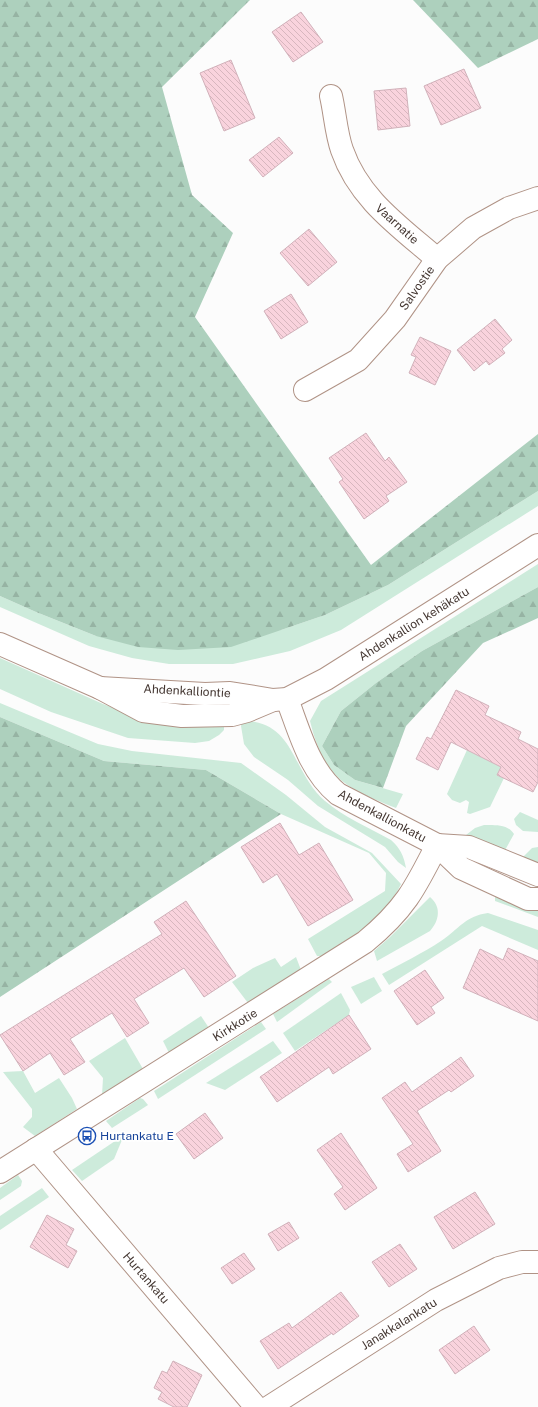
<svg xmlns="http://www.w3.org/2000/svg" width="538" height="1407" viewBox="0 0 538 1407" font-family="'Public Sans',sans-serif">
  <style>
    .green { fill: #cdebdb }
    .forest { fill: url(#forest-firs) }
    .building { fill: url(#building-back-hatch); stroke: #d1b1ba }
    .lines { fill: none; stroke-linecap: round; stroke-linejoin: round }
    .minor-casing { stroke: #b09386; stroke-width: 24 }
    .tertiary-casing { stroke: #b09386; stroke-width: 24 }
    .minor { stroke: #fff; stroke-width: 22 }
    .tertiary { stroke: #fff; stroke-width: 22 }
    .labels { text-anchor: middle; stroke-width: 3.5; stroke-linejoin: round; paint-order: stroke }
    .street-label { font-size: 12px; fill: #443732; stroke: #fff }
    .transit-label { font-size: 12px; fill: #164399; stroke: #fff; text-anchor: start }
  </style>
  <defs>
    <pattern id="forest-firs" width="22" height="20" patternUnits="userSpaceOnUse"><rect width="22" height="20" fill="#add0bd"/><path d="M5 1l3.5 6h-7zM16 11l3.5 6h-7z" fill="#96b3a3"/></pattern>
    <pattern id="building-back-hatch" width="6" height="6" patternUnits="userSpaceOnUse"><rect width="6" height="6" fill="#f9d3dd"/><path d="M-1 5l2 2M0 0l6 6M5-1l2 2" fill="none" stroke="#d7b6be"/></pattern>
  </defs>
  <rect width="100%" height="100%" fill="#fcfcfc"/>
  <!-- green -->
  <g class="green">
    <path d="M538,491V506L341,630L290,651L233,664H169L132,658L89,646L0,607V596L36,612L96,636L281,630L325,615L388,585Z"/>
    <path d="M538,564V587L422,651L376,683L341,711L322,746L334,765L355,780L403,794L396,808C345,788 324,778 310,721L321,701Z"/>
    <path d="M0,658L103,704L140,718L224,723V730L219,735L209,741L195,743L128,738L51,712L0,689Z"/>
    <path d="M0,703L98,744L132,751L241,763L286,795L325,827L372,853L401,884C386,916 352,938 323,956H317L308,939L385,891L386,873L369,853L281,814L206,770L104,761L0,717Z"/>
    <path d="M248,721C295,724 293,774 325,801C344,817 369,828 391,840C400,848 404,856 406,868L398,862L385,847L318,806L288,780L254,757L244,744L241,726L242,722Z"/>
    <path d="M467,750L501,767L497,775L504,778L490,807L470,814L467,813L469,802L466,800L460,803L452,800L447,794Z"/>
    <path d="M520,812L538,820V832L523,831L516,825L514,819Z"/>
    <path d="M484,825C494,825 508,824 514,834L504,852L467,837L466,835L475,828Z"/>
    <path d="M538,847V864L522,858L532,848Z"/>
    <path d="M495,894L538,910V917L495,901Z"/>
    <path d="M430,897C442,907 439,921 430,931L377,961L374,951L389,938Z"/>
    <path d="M488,913L538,930V950L482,926L389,985L382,974C402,963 423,953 441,941C459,929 465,916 488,913Z"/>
    <path d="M296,957L301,970L248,1003L232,982L253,968L275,958L281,967Z"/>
    <path d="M374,977L382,991L361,1004L351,987Z"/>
    <path d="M329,979L332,982L277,1022L273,1014Z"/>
    <path d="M341,993L350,1010L349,1015L295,1051L283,1033Z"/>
    <path d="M201,1016L209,1028L169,1053L163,1041Z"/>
    <path d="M261,1022L266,1029L158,1099L154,1091Z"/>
    <path d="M125,1038L143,1069L102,1095L103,1078L89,1061Z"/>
    <path d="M273,1041L282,1053L225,1090L206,1083Z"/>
    <path d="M23,1071L35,1093L59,1078L72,1098L77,1109L35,1136L23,1127L32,1117V1109L3,1072Z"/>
    <path d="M140,1098L143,1099L148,1105L112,1128L106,1121Z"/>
    <path d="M124,1135L114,1159L82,1181L72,1170Z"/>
    <path d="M18,1175L22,1181L21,1186L0,1200V1188Z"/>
    <path d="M42,1188L49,1197L0,1230V1216Z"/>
  </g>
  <!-- forest -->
  <g class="forest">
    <path d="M0,0H250L162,87L192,195L233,233L195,317L371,565L538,434V491L388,585L325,615L231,647L178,650L138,647L96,636L36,612L0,596Z"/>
    <path d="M413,0H538V39L478,68Z"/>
    <path d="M538,587V618L483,643L406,726L383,788L355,780L334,765L322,746L341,711L376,683L422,651Z"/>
    <path d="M0,717L104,761L206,770L281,814L0,997Z"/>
  </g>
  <!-- building -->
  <g class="building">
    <path d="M301,12L323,42L293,62L272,32Z"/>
    <path d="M231,60L255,118L224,131L200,73Z"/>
    <path d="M464,69L481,108L441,125L424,86Z"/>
    <path d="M406,88L410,126L378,130L374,91Z"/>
    <path d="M279,137L293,153L263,177L249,160Z"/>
    <path d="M309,229L337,262L308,286L280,253Z"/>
    <path d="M291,294L308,322L281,339L264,311Z"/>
    <path d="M495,319L512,340L502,349L505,353L489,365L486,361L474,371L457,350Z"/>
    <path d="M420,337L451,351L435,385L409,373L416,357L411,355Z"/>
    <path d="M366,433L385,461L389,457L407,482L386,496L389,501L364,519L339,482L343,479L329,458Z"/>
    <path d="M456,690L489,706L485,715L521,732L518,739L538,749V782L533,792L497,775L501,767L451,742L438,770L416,759L427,737L431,739Z"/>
    <path d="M280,823L299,855L319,843L353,900L308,926L277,874L263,883L241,847Z"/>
    <path d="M186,901L236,976L204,997L184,968L134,999L149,1023L127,1037L112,1013L70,1039L85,1062L64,1075L50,1053L23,1071L0,1035L162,934L154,922Z"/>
    <path d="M508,948L538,961V1021L463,988L480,949L503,960Z"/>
    <path d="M425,970L444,998L431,1007L435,1013L417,1025L394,991Z"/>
    <path d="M349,1015L371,1049L333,1074L329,1067L277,1102L260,1077Z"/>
    <path d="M461,1057L474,1076L451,1092L449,1090L417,1111L441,1151L408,1172L397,1154L413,1144L382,1098L405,1082L412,1092Z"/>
    <path d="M205,1113L223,1138L194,1159L176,1134Z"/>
    <path d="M341,1133L377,1188L345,1210L334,1194L343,1187L317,1150Z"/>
    <path d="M475,1192L495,1224L453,1249L434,1217Z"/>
    <path d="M47,1215L74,1229L66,1245L77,1251L68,1268L30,1247Z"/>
    <path d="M289,1222L299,1238L278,1251L268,1234Z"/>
    <path d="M400,1244L417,1269L389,1287L372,1262Z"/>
    <path d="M244,1253L255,1269L232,1284L221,1268Z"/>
    <path d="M341,1292L359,1316L333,1335L332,1333L278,1369L260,1341L289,1323L292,1328Z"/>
    <path d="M474,1326L490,1350L455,1374L439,1350Z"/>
    <path d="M173,1361L202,1375L187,1407H174L158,1399L162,1392L154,1388L162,1371L167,1373Z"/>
  </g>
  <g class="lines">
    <defs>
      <g id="minor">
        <path d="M331,96C335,113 336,133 342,150C359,199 399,226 437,259"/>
        <path d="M305,390L358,360L395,319L437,259L473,228L509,208L538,198"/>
        <path d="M36,1149L256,1407"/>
        <path d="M269,1407L436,1300L499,1268L522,1262H538"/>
      </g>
      <g id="tertiary">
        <path d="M0,644L100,688L143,711L182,716L232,715L247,711L273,700"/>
        <path d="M100,688L205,694L230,693L273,700L287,699L326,679L538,545"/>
        <path d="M287,699C300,733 309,770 338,794L437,845L461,868L528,899H538"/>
        <path d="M437,845L469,847L538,875"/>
        <path d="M0,1172L365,942C404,910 415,889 437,845"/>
      </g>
    </defs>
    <!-- minor casing -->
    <use href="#minor" class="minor-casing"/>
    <!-- tertiary casing -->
    <use href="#tertiary" class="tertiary-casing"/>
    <!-- minor -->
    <use href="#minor" class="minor"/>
    <!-- tertiary -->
    <use href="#tertiary" class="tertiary"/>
  </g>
  <!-- icons -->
  <defs>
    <symbol id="bus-ring" viewBox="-11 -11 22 22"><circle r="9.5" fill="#fff" stroke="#1a4fb4" stroke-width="1.5"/><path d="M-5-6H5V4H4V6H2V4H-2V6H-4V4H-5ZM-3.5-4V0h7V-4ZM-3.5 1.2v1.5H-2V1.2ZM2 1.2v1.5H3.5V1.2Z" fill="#1a4fb4"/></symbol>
  </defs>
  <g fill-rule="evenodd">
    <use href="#bus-ring" x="77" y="1126" width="20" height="20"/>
  </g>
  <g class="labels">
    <!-- street labels -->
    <g class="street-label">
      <text transform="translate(397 224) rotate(42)" y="4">Vaarnatie</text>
      <text transform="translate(417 288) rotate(-55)" y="4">Salvostie</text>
      <text transform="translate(414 624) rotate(-32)" y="4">Ahdenkallion kehäkatu</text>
      <text transform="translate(187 691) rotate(3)" y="4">Ahdenkalliontie</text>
      <text transform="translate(382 816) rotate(28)" y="4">Ahdenkallionkatu</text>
      <text transform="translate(235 1025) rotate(-32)" y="4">Kirkkotie</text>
      <text transform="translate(146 1278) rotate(49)" y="4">Hurtankatu</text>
      <text transform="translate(399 1324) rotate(-32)" y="4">Janakkalankatu</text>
    </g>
    <!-- transit labels -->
    <g class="transit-label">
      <text x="100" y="1140">Hurtankatu E</text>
    </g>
  </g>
</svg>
